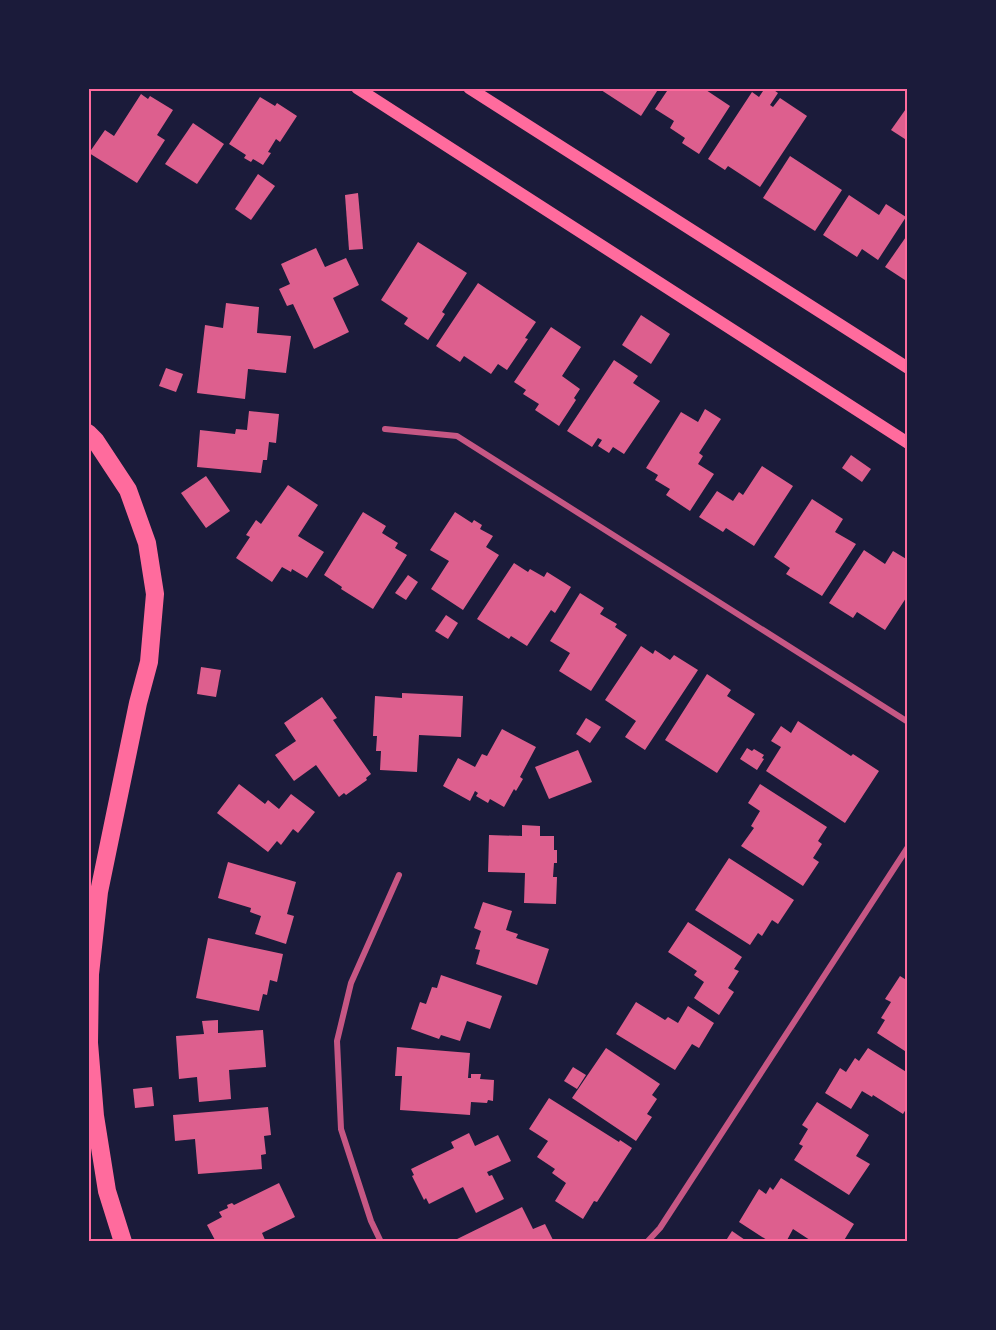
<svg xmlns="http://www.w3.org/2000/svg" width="996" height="1330" viewBox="0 0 996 1330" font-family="Jost,sans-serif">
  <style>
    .building { fill: #dd5f8e }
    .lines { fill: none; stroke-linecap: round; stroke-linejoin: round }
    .minor { stroke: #c65784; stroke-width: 6 }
    .secondary { stroke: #ff6b9d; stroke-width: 12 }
    .motorway { stroke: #ff6b9d; stroke-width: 18 }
    .neatline { fill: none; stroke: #ff6b9d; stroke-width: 2 }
  </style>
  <rect width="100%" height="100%" fill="#1b1b3a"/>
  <!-- building -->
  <g class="building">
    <path d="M598,88H659L641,116Z"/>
    <path d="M669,88H703L730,106L699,154L682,143L685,138L670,128L674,121L655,109Z"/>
    <path d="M765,88H771L778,93L770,105L773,107L780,98L807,116L760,187L728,166L725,170L708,159L752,92L759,97Z"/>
    <path d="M141,94L148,99L150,96L173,110L157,135L165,140L137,183L89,153L105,130L114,136Z"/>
    <path d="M260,97L275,106L277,103L297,116L280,142L276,139L268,152L271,153L263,165L253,159L251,162L244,158L246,155L229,144Z"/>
    <path d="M908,106V141L891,130Z"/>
    <path d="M193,123L224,144L197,184L165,164Z"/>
    <path d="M790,156L842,190L815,231L763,198Z"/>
    <path d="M258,174L275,186L251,220L235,209Z"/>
    <path d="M358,193L363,249L349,250L345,195Z"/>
    <path d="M849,195L879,215L886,204L906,217L878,260L862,249L857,257L823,235Z"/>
    <path d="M908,234V282L885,267Z"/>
    <path d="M418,242L467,273L442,312L445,314L428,340L404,324L408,318L381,300Z"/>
    <path d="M316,248L325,267L346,258L359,285L333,298L349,332L314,349L293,304L287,306L279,289L290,284L281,264Z"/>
    <path d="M478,283L536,322L525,338L528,339L507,370L498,364L491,374L464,356L460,362L436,346Z"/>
    <path d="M226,303L259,307L257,333L291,336L286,373L248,369L245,399L197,393L205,325L223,328Z"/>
    <path d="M641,315L670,334L651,364L622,345Z"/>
    <path d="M551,327L581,347L562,376L580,389L574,398L576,400L559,426L535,410L539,404L523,394L526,390L514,382Z"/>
    <path d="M614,360L638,376L633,383L660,401L624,454L613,447L609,453L598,446L602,440L598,438L592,447L567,431Z"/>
    <path d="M166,368L183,374L176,392L159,386Z"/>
    <path d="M705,409L721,419L699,453L703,456L698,464L714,474L690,511L666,495L670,489L655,480L658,475L646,468L681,412L698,422Z"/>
    <path d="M249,411L279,414L276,443L269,442L267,460H263L261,473L197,467L200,430L235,434L236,429L247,430Z"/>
    <path d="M851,455L871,469L862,482L842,468Z"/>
    <path d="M762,466L793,486L754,546L726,528L723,532L699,517L717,491L733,501L739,492L743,495Z"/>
    <path d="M206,476L230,511L206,528L181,493Z"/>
    <path d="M288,485L318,505L298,536L324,552L307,578L292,569L291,572L282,567L272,582L236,558L250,537L246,535L256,520L261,524Z"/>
    <path d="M812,499L843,519L835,532L856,544L822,596L786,574L790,568L774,557Z"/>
    <path d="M363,512L386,526L382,533L398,543L395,548L407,555L373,609L341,589L342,587L324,575Z"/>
    <path d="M455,512L472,523L474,520L482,525L480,529L493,536L486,547L499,555L463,610L431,589L449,561L430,550Z"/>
    <path d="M864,550L885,564L893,551L908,560V595L885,630L857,612L853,618L829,603Z"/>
    <path d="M514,563L528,572L530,569L544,577L547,572L571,587L555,613L551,610L527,646L511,636L509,639L477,619Z"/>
    <path d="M408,575L418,582L406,600L395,593Z"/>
    <path d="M580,593L604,608L600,614L617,624L615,627L627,635L591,691L559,671L570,653L550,641Z"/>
    <path d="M446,615L458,623L448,639L435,631Z"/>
    <path d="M641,646L653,654L655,650L670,660L674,655L698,670L645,750L625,737L636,721L605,700Z"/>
    <path d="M201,667L221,670L216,697L197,694Z"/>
    <path d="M707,674L731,690L727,696L755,714L717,773L665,740Z"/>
    <path d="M402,693L463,696L461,737L419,735L417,772L380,770L381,751H376L377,736H373L375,696L402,698Z"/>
    <path d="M322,697L337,718L333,720L371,774L366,778L367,780L346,795L344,793L339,797L316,765L294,781L275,755L296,741L284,723Z"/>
    <path d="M586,718L601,727L590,743L576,734Z"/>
    <path d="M798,721L851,756L853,754L879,771L845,823L766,771L781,747L771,741L781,726L791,733Z"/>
    <path d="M502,729L536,747L520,777L523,779L516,791L514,789L504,807L490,799L488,803L476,796L478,793L475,791L470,801L443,786L458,758L475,767L482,754L487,756Z"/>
    <path d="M747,748L752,751L754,749L764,755L762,758L764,759L757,770L740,759Z"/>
    <path d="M578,750L592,782L549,799L535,767Z"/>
    <path d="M239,784L265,804L268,800L279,809L291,794L315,812L298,833L293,829L281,845L277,841L268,852L217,813Z"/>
    <path d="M760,784L827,827L818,841L822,844L813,858L819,862L803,886L741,846L754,828L751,826L760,811L748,803Z"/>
    <path d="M522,825L540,826V836H554V850H557V863H554L553,877H557L556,904L524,903L525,873L488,872L489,835L522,836Z"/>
    <path d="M729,858L794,900L778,924L772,920L762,936L758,933L750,945L695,910Z"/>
    <path d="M228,862L296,882L287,914L294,916L286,944L255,934L261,916L250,912L251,908L218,898Z"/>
    <path d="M483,902L512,911L506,930L518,934L516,938L549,949L537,985L476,964L480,950L475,949L481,931L474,928Z"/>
    <path d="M688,922L742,957L734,969L739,971L728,988L734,992L719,1015L694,998L704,982L694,975L697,971L668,952Z"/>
    <path d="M208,938L283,954L277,982L270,980L267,995L263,994L259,1011L196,998Z"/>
    <path d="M441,975L502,996L490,1029L467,1021L460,1041L441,1035L439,1039L411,1029L420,1002L426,1004L432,987L437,988Z"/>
    <path d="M900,976L908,981V1053L877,1033L885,1020L881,1018L891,1002L885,999Z"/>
    <path d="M636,1002L665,1020L668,1017L678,1023L688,1006L714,1023L699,1048L692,1044L675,1070L616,1034Z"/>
    <path d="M218,1020V1033L263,1030L266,1067L229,1070L231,1099L199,1102L197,1077L179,1079L176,1036L204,1034L202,1021Z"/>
    <path d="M397,1047L470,1053L468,1078H471V1074H481L480,1079L494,1080L493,1101L488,1100L487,1103L471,1102L470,1115L400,1110L402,1076H395Z"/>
    <path d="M606,1048L660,1084L652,1095L657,1099L647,1114L652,1117L636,1141L572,1098Z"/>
    <path d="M868,1048L908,1073V1106L903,1114L873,1095L872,1097L862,1091L851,1109L825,1093L840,1068L846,1072L855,1058L859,1061Z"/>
    <path d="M573,1067L586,1075L577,1089L564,1081Z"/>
    <path d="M152,1087L154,1106L135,1108L133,1089Z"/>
    <path d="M549,1098L619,1142L620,1140L632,1148L597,1202L594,1201L583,1219L555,1201L566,1183L552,1173L555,1169L537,1157L548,1141L529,1129Z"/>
    <path d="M817,1102L869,1135L856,1156L870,1164L849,1195L794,1160L803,1146L799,1144L808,1129L802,1125Z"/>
    <path d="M268,1107L271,1135L264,1136L266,1154L261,1155L262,1169L198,1174L195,1139L175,1141L173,1115Z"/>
    <path d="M469,1133L475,1146L498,1135L511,1161L487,1172L489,1176L492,1175L504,1199L476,1213L463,1187L429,1204L426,1198L424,1200L412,1176L414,1175L411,1169L454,1148L451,1142Z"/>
    <path d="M781,1178L854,1224L843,1242H813L793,1229L786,1242H770L739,1222L759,1189L766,1194L770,1187L773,1190Z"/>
    <path d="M279,1183L295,1217L262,1233L266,1242H216L207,1225L222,1217L219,1212L228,1208L227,1205L232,1203L234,1205Z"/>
    <path d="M522,1207L533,1229L545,1224L554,1242H451Z"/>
    <path d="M732,1231L748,1242H725Z"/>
  </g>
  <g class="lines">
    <!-- minor -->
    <g class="minor">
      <path d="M385,429L457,436L908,722"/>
      <path d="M381,1242L371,1221L341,1129L337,1041L351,983L399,875"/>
      <path d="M647,1242L660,1228L908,847"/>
    </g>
    <!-- secondary -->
    <g class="secondary">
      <path d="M357,88L908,443"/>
      <path d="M469,88L908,368"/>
    </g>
    <!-- motorway -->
    <path class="motorway" d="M88,433L95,440L128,490L147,543L155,594L149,662L138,703L99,892L90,974L89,1043L95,1116L107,1191L123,1242"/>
  </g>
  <!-- border -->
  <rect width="996" height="1330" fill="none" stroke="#1b1b3a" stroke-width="180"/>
  <rect x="90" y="90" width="816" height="1150" class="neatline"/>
</svg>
